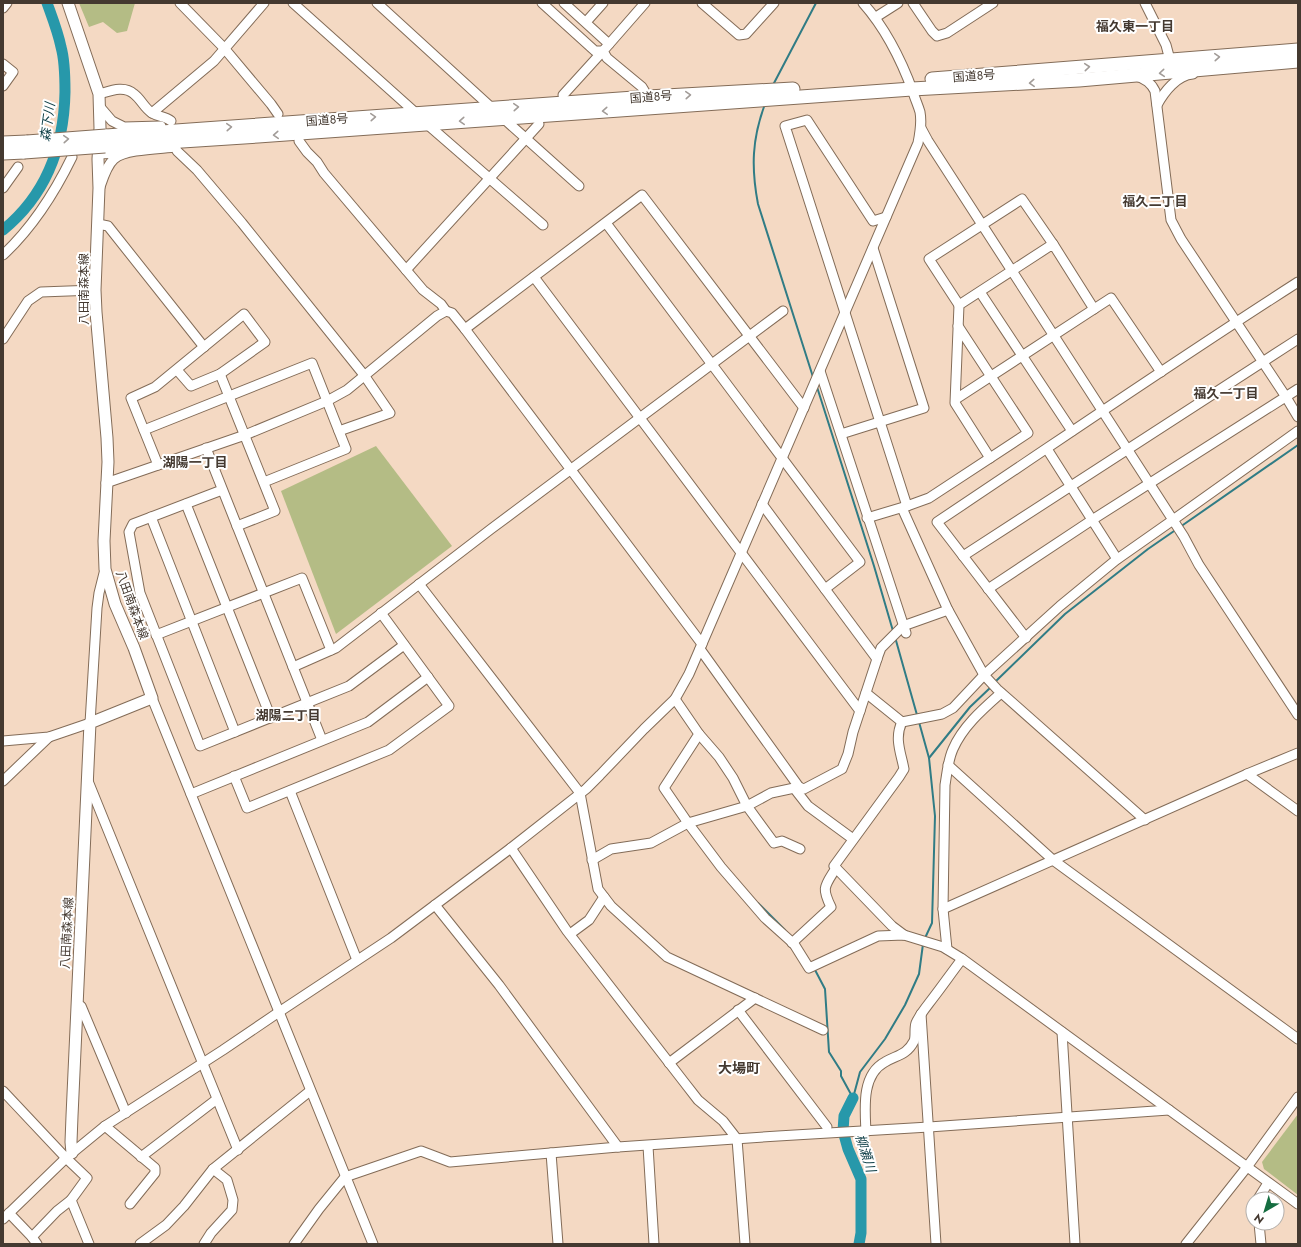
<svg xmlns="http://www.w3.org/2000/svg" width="1301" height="1247" viewBox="0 0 1301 1247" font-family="Jost,'Noto Sans JP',sans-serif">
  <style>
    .green { fill: #b4bc85 }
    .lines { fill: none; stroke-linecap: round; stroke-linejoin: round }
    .stream { stroke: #307c85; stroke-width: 2 }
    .river { stroke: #2798aa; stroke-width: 11 }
    .minor-casing { stroke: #836c58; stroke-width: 11 }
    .major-casing { stroke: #836c58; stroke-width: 13 }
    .highway-casing { stroke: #836c58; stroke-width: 15 }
    .minor { stroke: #fff; stroke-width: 9 }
    .major { stroke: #fff; stroke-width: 11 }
    .highway { stroke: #fff; stroke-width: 13 }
    .highway-bridge-casing { stroke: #836c58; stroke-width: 15; stroke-linecap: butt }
    .highway-bridge { stroke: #fff; stroke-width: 13 }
    .oneway { stroke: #a29c98 }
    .labels { text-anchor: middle; stroke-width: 4; stroke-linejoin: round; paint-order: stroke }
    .street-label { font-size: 12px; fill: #443930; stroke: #fff }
    .neighbourhood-label { font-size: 13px; font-weight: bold; fill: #443930; stroke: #fff }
    .water-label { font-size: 13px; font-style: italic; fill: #0b3c44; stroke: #fff }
    .quarter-label { font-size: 14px; font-weight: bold; fill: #443930; stroke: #fff }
  </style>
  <rect width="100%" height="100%" fill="#f4d9c3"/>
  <!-- green -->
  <g class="green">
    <path d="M79,3H135L127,31L117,33L103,22L89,27Z"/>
    <path d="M376,446L452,546L336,634L281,491Z"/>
    <path d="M1298,1114V1195L1264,1169L1262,1162Z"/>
  </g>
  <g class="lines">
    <!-- stream -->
    <g class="stream">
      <path d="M773,85L816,3"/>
      <path d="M765,104C752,139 751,167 758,204L813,377"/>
      <path d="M817,387L874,566L893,631"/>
      <path d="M1180,527L1298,445"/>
      <path d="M895,637L917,715"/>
      <path d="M995,682L1065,614L1148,549L1177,529"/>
      <path d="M919,722L929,758L935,816L932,923L925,938"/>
      <path d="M929,758L970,707L991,687"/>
      <path d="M758,903L785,930"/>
      <path d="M814,968L825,989L829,1052L841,1071V1076L853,1098"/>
      <path d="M853,1098L860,1072L885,1039L905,1005L919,974L923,944"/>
    </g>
    <!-- river -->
    <g class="river">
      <path d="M3,230C46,195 64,146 65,92C65,77 65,61 61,47C58,32 52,17 47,3"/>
      <path d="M853,1098L844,1116L843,1131L848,1149L861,1179V1233L859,1244"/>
    </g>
    <defs>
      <g id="minor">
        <path d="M180,3L224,48L271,104L278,114"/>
        <path d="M293,3L417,114"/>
        <path d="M377,3L493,109"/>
        <path d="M542,3L595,51H603"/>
        <path d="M564,3L609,44"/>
        <path d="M645,3L603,51L607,58L642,87L648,97"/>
        <path d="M702,3L739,35L746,34L774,3"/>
        <path d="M913,3L932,31L937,36L947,33L993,3"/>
        <path d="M1145,3L1166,45L1170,60"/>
        <path d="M3,8L7,3"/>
        <path d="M876,17L898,3"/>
        <path d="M586,22L603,3"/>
        <path d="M3,64L13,72L3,86"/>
        <path d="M1136,76C1146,79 1151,83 1155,91L1171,220L1181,239L1286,397L1298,417"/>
        <path d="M99,94C110,91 124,85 134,94C141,99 144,108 152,113"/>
        <path d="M563,95L603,51"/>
        <path d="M1157,105C1164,92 1177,75 1193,74"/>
        <path d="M100,107L112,121L124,127L161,126"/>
        <path d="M503,118L579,186"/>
        <path d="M171,121C165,116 158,117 152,113L214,61L264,3"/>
        <path d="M427,124L543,225"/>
        <path d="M299,141L307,152L317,162L324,173L423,290L441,304L446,311"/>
        <path d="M177,151L197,170L242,223L364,375L390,413L339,431"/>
        <path d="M98,154L123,153"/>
        <path d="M100,187C103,178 107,165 114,159C126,149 160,149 176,147"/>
        <path d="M3,188L18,167"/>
        <path d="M886,217L873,221L807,120L785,126L907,506"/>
        <path d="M606,223L860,562L825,589L762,504"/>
        <path d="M98,224L108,226L204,347"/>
        <path d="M3,255C33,227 54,194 72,157"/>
        <path d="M406,270L539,124"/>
        <path d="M534,277L860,711"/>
        <path d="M980,292L1072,431"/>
        <path d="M959,305L929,259L1022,199L1053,244"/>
        <path d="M465,329L642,195L804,408"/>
        <path d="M3,339L28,301L41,292L95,290"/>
        <path d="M820,371L906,633"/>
        <path d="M220,374L275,511L237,526"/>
        <path d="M956,399L1094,309"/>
        <path d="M144,430L312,363L346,449L264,482"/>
        <path d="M1298,431L1173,520L1184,537L1199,565L1298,715"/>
        <path d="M841,434L924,408L873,248"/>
        <path d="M206,448L322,740"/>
        <path d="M1047,449L1117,559"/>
        <path d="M990,458L955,403L959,305L1053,244L1094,309L1111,298L1161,372"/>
        <path d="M158,465L131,398L155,387L244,314L265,342L220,374L191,386L177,370"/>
        <path d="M106,483L245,435L327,401L347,390L437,316L446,311L452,313L465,329L702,644"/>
        <path d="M222,490L133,524L129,532L140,593L200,746L349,686L404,645"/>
        <path d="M186,504L271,718"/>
        <path d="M902,508L948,610L984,675L997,689L1145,820"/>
        <path d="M151,517L235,732"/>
        <path d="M867,518L907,506L929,498L1028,433L958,326"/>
        <path d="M963,556L1298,339"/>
        <path d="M419,584L580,793L598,889L611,906L667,957L823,1030"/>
        <path d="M825,589L877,659"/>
        <path d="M988,589L1092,520L1298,389"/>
        <path d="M156,635L302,578L331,650"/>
        <path d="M1026,638L937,522C1057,442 1176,360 1298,282"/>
        <path d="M700,649L799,787"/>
        <path d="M293,667L336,648L491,529L783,311"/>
        <path d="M866,693L902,722"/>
        <path d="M152,698L373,1244"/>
        <path d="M675,699L699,734L664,788L688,823L721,867L765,918L794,944L809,968L878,936L904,935L943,947L961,958L1298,1204"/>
        <path d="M699,734L719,757L733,778L747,806L774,843L782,841L800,849"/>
        <path d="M3,741L49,737L90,723L97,608L99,593L105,569"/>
        <path d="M948,765L1053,860L1298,1039"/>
        <path d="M1247,774L1298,811"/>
        <path d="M234,776L247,808L389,750L449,706L381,613"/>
        <path d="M3,781L49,737"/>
        <path d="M88,781L238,1150"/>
        <path d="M794,788L808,806L853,839"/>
        <path d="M290,791L357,960"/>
        <path d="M191,794L368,722L428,677"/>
        <path d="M511,848L567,931L684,1082L698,1100L723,1121L737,1139L745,1244"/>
        <path d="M592,860L611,849L651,843L688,823L747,806L771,793L799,787L804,789L842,769L848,754L853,732L878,656L881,648L903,626L948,610"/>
        <path d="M435,905L499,985L618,1147"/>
        <path d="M943,909L1247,774L1298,753"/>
        <path d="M570,934L589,920L604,897"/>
        <path d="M904,935L892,926L834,866L899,777L904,769C901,753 894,738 902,722L942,714L953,708L984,675L1060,606L1116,560L1173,520L928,141L921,128"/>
        <path d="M792,943L831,907C821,887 825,886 836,868"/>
        <path d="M947,949L943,909L945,785C947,773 948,760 953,749C963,726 983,709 1001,693"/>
        <path d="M77,1005L81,1006L126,1113"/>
        <path d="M738,1010L827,1127"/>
        <path d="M921,1014L936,1244"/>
        <path d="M1062,1032L1075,1244"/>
        <path d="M669,1063L755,998"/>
        <path d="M3,1091L66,1158L87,1178L71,1200L89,1244"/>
        <path d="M105,1126L155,1168V1173L130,1204"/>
        <path d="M866,1132C865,1109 861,1075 885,1062C897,1055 907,1055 914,1041C916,1036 914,1029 916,1023C920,1014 927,1006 933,998C943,985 952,972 962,959"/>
        <path d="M648,1146L654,1244"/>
        <path d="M551,1153L558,1244"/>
        <path d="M141,1157L217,1099"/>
        <path d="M1258,1199L1268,1183"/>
        <path d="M9,1213L32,1237L37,1244"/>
        <path d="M3,1219L66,1158L105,1126L223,1050L279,1012L391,938L511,848L586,789L600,775L644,729L675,699L689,674L918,143C920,133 922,123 920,112C918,105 915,99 913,92C901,59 886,29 863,3"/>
        <path d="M1259,1223L1261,1244"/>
        <path d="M32,1237L57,1211L71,1200"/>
        <path d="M140,1244L166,1225L184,1206L213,1169L310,1091"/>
        <path d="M204,1244L211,1233L232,1210L233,1200L227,1180L213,1169"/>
        <path d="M294,1244L319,1209L345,1177L421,1151L450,1162L618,1147L778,1136L929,1127L1169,1110"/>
        <path d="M1186,1244L1247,1167L1298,1097"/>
      </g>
      <path id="major" d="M68,3L99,94L100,128L98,159L99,188L95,290L96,312L107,438L108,462L104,541L105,569L115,604L134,648L152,698L90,723L72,1116L71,1142L72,1153"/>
      <g id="highway">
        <path d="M932,79L1298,50"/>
        <path d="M106,136L648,97L793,89"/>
        <path d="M3,143L27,142"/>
        <path d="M105,146L258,136L912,89L1079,80L1298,61"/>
        <path d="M3,153L24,152"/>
      </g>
    </defs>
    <!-- minor casing -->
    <use href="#minor" class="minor-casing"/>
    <!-- major casing -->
    <use href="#major" class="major-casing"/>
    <!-- highway casing -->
    <use href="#highway" class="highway-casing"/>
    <!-- minor -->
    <use href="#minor" class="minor"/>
    <!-- major -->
    <use href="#major" class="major"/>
    <!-- highway -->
    <use href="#highway" class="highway"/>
    <defs>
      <g id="highway-bridge">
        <path d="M27,142L106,136"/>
        <path d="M24,152L105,146"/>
      </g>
    </defs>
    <!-- highway-bridge casing -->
    <use href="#highway-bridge" class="highway-bridge-casing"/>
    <!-- highway-bridge -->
    <use href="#highway-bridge" class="highway-bridge"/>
  </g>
  <!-- one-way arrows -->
  <defs><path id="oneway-chevron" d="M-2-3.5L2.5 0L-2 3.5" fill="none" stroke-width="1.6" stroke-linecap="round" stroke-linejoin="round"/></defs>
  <g class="oneway">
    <use href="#oneway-chevron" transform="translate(1217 57) rotate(-4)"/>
    <use href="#oneway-chevron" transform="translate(1087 67) rotate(-5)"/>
    <use href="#oneway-chevron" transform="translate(1162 73) rotate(175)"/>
    <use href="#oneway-chevron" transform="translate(1032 83) rotate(177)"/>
    <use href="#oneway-chevron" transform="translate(688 95) rotate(-4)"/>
    <use href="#oneway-chevron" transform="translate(516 107) rotate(-4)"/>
    <use href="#oneway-chevron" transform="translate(605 111) rotate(176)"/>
    <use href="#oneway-chevron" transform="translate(373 117) rotate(-4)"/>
    <use href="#oneway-chevron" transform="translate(462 121) rotate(176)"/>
    <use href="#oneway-chevron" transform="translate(229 127) rotate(-4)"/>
    <use href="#oneway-chevron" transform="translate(276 135) rotate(176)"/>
    <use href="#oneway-chevron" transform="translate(66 139) rotate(-4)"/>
  </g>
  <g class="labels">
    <!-- street labels -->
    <g class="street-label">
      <text transform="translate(974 76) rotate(-4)" y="4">国道8号</text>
      <text transform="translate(651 97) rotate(-4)" y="4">国道8号</text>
      <text transform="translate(327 120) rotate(-4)" y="4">国道8号</text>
      <text transform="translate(84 289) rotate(-90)" y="4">八田南森本線</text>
      <text transform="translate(132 605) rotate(70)" y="4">八田南森本線</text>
      <text transform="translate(67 933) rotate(-87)" y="4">八田南森本線</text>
    </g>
    <!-- neighbourhood labels -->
    <g class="neighbourhood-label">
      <text x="1135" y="31">福久東一丁目</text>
      <text x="1155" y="206">福久二丁目</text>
      <text x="1226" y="398">福久一丁目</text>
      <text x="195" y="467">湖陽一丁目</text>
      <text x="288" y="720">湖陽二丁目</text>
    </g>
    <!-- water labels -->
    <g class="water-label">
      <text transform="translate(47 122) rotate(-82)" y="5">森下川</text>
      <text transform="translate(866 1153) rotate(72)" y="5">柳瀬川</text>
    </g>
    <!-- quarter labels -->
    <g class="quarter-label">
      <text x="739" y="1073">大場町</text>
    </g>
  </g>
  <!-- border -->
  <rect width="1301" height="1247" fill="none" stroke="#443930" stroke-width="8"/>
  <!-- north arrow -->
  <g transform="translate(1265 1211) rotate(218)"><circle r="19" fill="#ffffff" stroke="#b4b0ac"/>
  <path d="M0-3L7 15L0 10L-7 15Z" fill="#156d40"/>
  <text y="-6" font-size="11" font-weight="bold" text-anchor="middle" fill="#443930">N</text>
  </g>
</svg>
